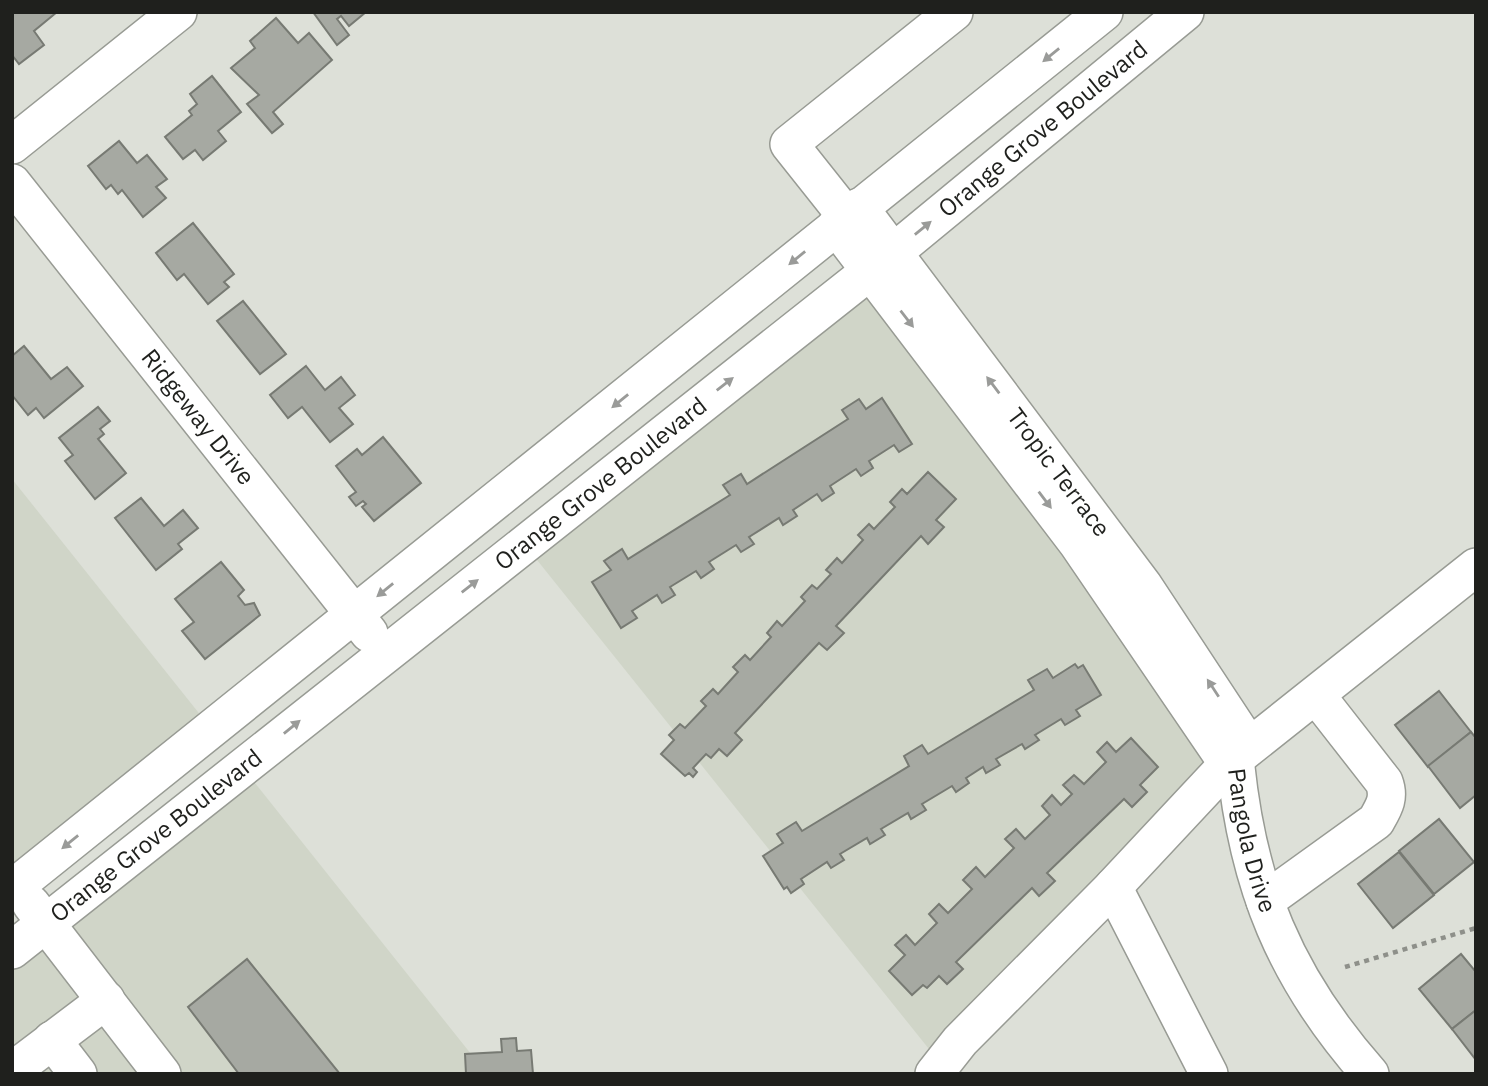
<svg xmlns="http://www.w3.org/2000/svg" width="1488" height="1086" viewBox="0 0 1488 1086" font-family="'IBM Plex Sans',sans-serif">
  <style>
    .built { fill: #d0d5c8 }
    .building { fill: #a6a9a2; stroke: #777a73; stroke-width: 2 }
    .lines { fill: none; stroke-linecap: round; stroke-linejoin: round }
    .minor-casing { stroke: #989b94; stroke-width: 40 }
    .path { stroke: #8e908a; stroke-width: 4.5; stroke-dasharray: 5 5; stroke-linecap: butt }
    .minor { stroke: #fff; stroke-width: 37 }
    .oneway { fill: #9a9b99 }
    .labels { text-anchor: middle; stroke-width: 5; stroke-linejoin: round; paint-order: stroke }
    .street-label { font-size: 24px; fill: #1f201d; stroke: #fff }
  </style>
  <rect width="100%" height="100%" fill="#dde0d8"/>
  <!-- built -->
  <g class="built">
    <path d="M894,270L1254,761L949,1074L533,555Z"/>
    <path d="M12,479L202,717L12,871Z"/>
    <path d="M251,778L487,1074H12V969Z"/>
  </g>
  <!-- building -->
  <g class="building">
    <path d="M12,12H57L34,31L44,45L19,64L12,55Z"/>
    <path d="M313,12H366L349,26L341,16L337,19L349,35L337,45Z"/>
    <path d="M276,18L298,43L309,33L332,60L273,112L283,124L272,133L247,104L259,95L231,68L255,48L250,41Z"/>
    <path d="M212,76L241,112L218,131L226,141L203,160L195,150L183,159L165,137L192,115L189,111L197,104L190,94Z"/>
    <path d="M119,141L137,163L147,155L167,179L156,187L166,198L143,217L122,190L118,194L111,185L106,189L88,166Z"/>
    <path d="M193,223L234,274L224,282L229,287L208,304L184,274L177,280L156,253Z"/>
    <path d="M243,301L286,354L260,374L217,321Z"/>
    <path d="M24,346L51,379L67,367L83,386L44,418L36,408L28,415L12,395V356Z"/>
    <path d="M306,366L325,390L341,377L355,395L339,408L353,424L330,442L302,407L288,418L270,395Z"/>
    <path d="M882,398L912,444L899,452L894,445L869,461L873,468L861,476L856,469L830,486L834,493L822,501L817,494L793,510L797,516L783,525L779,518L749,537L754,544L741,552L736,545L709,562L714,569L701,578L696,571L670,587L675,595L662,603L657,595L632,611L637,618L621,628L592,582L611,570L604,561L622,549L628,559L730,495L723,485L741,474L747,484L848,419L842,410L859,399L866,409Z"/>
    <path d="M98,407L110,421L100,429L104,434L98,439L126,473L95,499L65,461L73,455L59,438Z"/>
    <path d="M383,437L421,483L374,521L362,507L366,504L363,501L356,506L349,497L356,492L336,466L357,449L362,455Z"/>
    <path d="M928,472L956,499L936,520L944,527L928,544L921,536L836,626L844,633L827,650L819,643L735,733L742,740L727,756L719,749L711,758L706,754L693,768L697,772L693,777L689,773L685,776L661,754L674,740L669,735L680,724L685,728L706,706L701,701L713,689L718,694L738,672L733,667L745,655L750,660L771,637L767,633L777,621L782,626L805,601L801,597L812,585L817,589L831,574L826,570L837,558L842,563L863,540L858,535L869,524L874,529L895,507L890,502L902,489L907,494Z"/>
    <path d="M141,498L164,526L183,510L198,528L178,544L182,549L156,570L115,518Z"/>
    <path d="M221,562L244,590L238,596L245,605L254,603L260,615L205,659L182,631L194,622L175,599Z"/>
    <path d="M1075,664L1078,668L1083,665L1101,695L1076,710L1080,716L1065,725L1061,719L1035,735L1039,740L1025,749L1022,744L996,759L1000,765L986,773L983,767L966,778L969,783L956,792L952,786L922,804L926,810L911,819L908,813L881,829L885,835L870,844L867,838L840,854L844,860L831,868L827,862L801,879L804,884L791,893L787,887L784,889L763,856L783,843L777,834L796,822L802,831L909,766L904,756L922,745L928,754L1034,690L1028,680L1047,669L1053,678Z"/>
    <path d="M1439,691L1471,732L1428,767L1395,725Z"/>
    <path d="M1471,732L1476,738V795L1460,808L1428,766Z"/>
    <path d="M1131,738L1158,767L1140,785L1147,792L1132,807L1124,799L1047,873L1055,881L1039,896L1032,888L956,962L963,969L947,984L939,976L927,988L923,985L912,995L889,971L905,955L895,945L906,935L915,945L937,923L929,914L939,904L948,913L972,889L963,880L976,867L985,877L1014,848L1005,839L1016,829L1025,839L1050,815L1042,806L1052,795L1061,805L1072,794L1063,785L1074,775L1084,784L1106,762L1097,752L1107,742L1116,752Z"/>
    <path d="M1439,819L1474,862L1434,894L1399,851Z"/>
    <path d="M1399,852L1434,895L1393,928L1358,884Z"/>
    <path d="M1461,954L1476,972V1010L1452,1029L1419,989Z"/>
    <path d="M247,959L340,1074H239L188,1007Z"/>
    <path d="M1476,1010V1060L1452,1029Z"/>
    <path d="M516,1038L517,1051L531,1050L533,1074H466L465,1054L502,1052L501,1039Z"/>
  </g>
  <g class="lines">
    <defs>
      <g id="minor">
        <path d="M12,145L178,12"/>
        <path id="s1" d="M12,183L369,633"/>
        <path id="s2" d="M859,207L1143,585L1249,746"/>
        <path d="M847,217L789,144L954,12"/>
        <path d="M836,226L1078,544L1228,764"/>
        <path id="s3" d="M1235,758C1247,885 1285,978 1370,1074"/>
        <path d="M1113,887L1209,1074"/>
        <path d="M12,889L1104,12"/>
        <path d="M1265,901L1376,821C1384,807 1390,798 1384,782L1316,695"/>
        <path d="M31,904L162,1074"/>
        <path id="s4" d="M12,950L894,252L1185,12"/>
        <path d="M52,1040L78,1074"/>
        <path d="M12,1071L106,1000"/>
        <path d="M934,1074L960,1041L1113,887L1228,764L1476,567"/>
      </g>
    </defs>
    <!-- minor casing -->
    <use href="#minor" class="minor-casing"/>
    <!-- path -->
    <path class="path" d="M1345,967L1476,928"/>
    <!-- minor -->
    <use href="#minor" class="minor"/>
  </g>
  <!-- one-way arrows -->
  <defs><path id="oneway-solid" d="M-6-.8H1V-3.2L6.5 0L1 3.2V.8H-6Z" transform="scale(1.75)"/></defs>
  <g class="oneway">
    <use href="#oneway-solid" transform="translate(1051 55) rotate(141)"/>
    <use href="#oneway-solid" transform="translate(923 228) rotate(-39)"/>
    <use href="#oneway-solid" transform="translate(797 258) rotate(141)"/>
    <use href="#oneway-solid" transform="translate(907 319) rotate(52)"/>
    <use href="#oneway-solid" transform="translate(725 384) rotate(-38)"/>
    <use href="#oneway-solid" transform="translate(993 385) rotate(-127)"/>
    <use href="#oneway-solid" transform="translate(620 401) rotate(141)"/>
    <use href="#oneway-solid" transform="translate(1045 500) rotate(53)"/>
    <use href="#oneway-solid" transform="translate(470 586) rotate(-38)"/>
    <use href="#oneway-solid" transform="translate(385 590) rotate(141)"/>
    <use href="#oneway-solid" transform="translate(1213 688) rotate(-123)"/>
    <use href="#oneway-solid" transform="translate(292 727) rotate(-39)"/>
    <use href="#oneway-solid" transform="translate(70 842) rotate(141)"/>
  </g>
  <g class="labels">
    <!-- street labels -->
    <g class="street-label">
      <text dy="8" stroke="none"><textPath href="#s4" startOffset="1318">Orange Grove Boulevard</textPath></text>
      <text dy="8" stroke="none"><textPath href="#s1" startOffset="299">Ridgeway Drive</textPath></text>
      <text dy="8" stroke="none"><textPath href="#s2" startOffset="332">Tropic Terrace</textPath></text>
      <text dy="8" stroke="none"><textPath href="#s4" startOffset="751">Orange Grove Boulevard</textPath></text>
      <text dy="8" stroke="none"><textPath href="#s4" startOffset="184">Orange Grove Boulevard</textPath></text>
      <text dy="8" stroke="none"><textPath href="#s3" startOffset="84">Pangola Drive</textPath></text>
    </g>
  </g>
  <!-- border -->
  <rect width="1488" height="1086" fill="none" stroke="#1f201d" stroke-width="28"/>
</svg>
